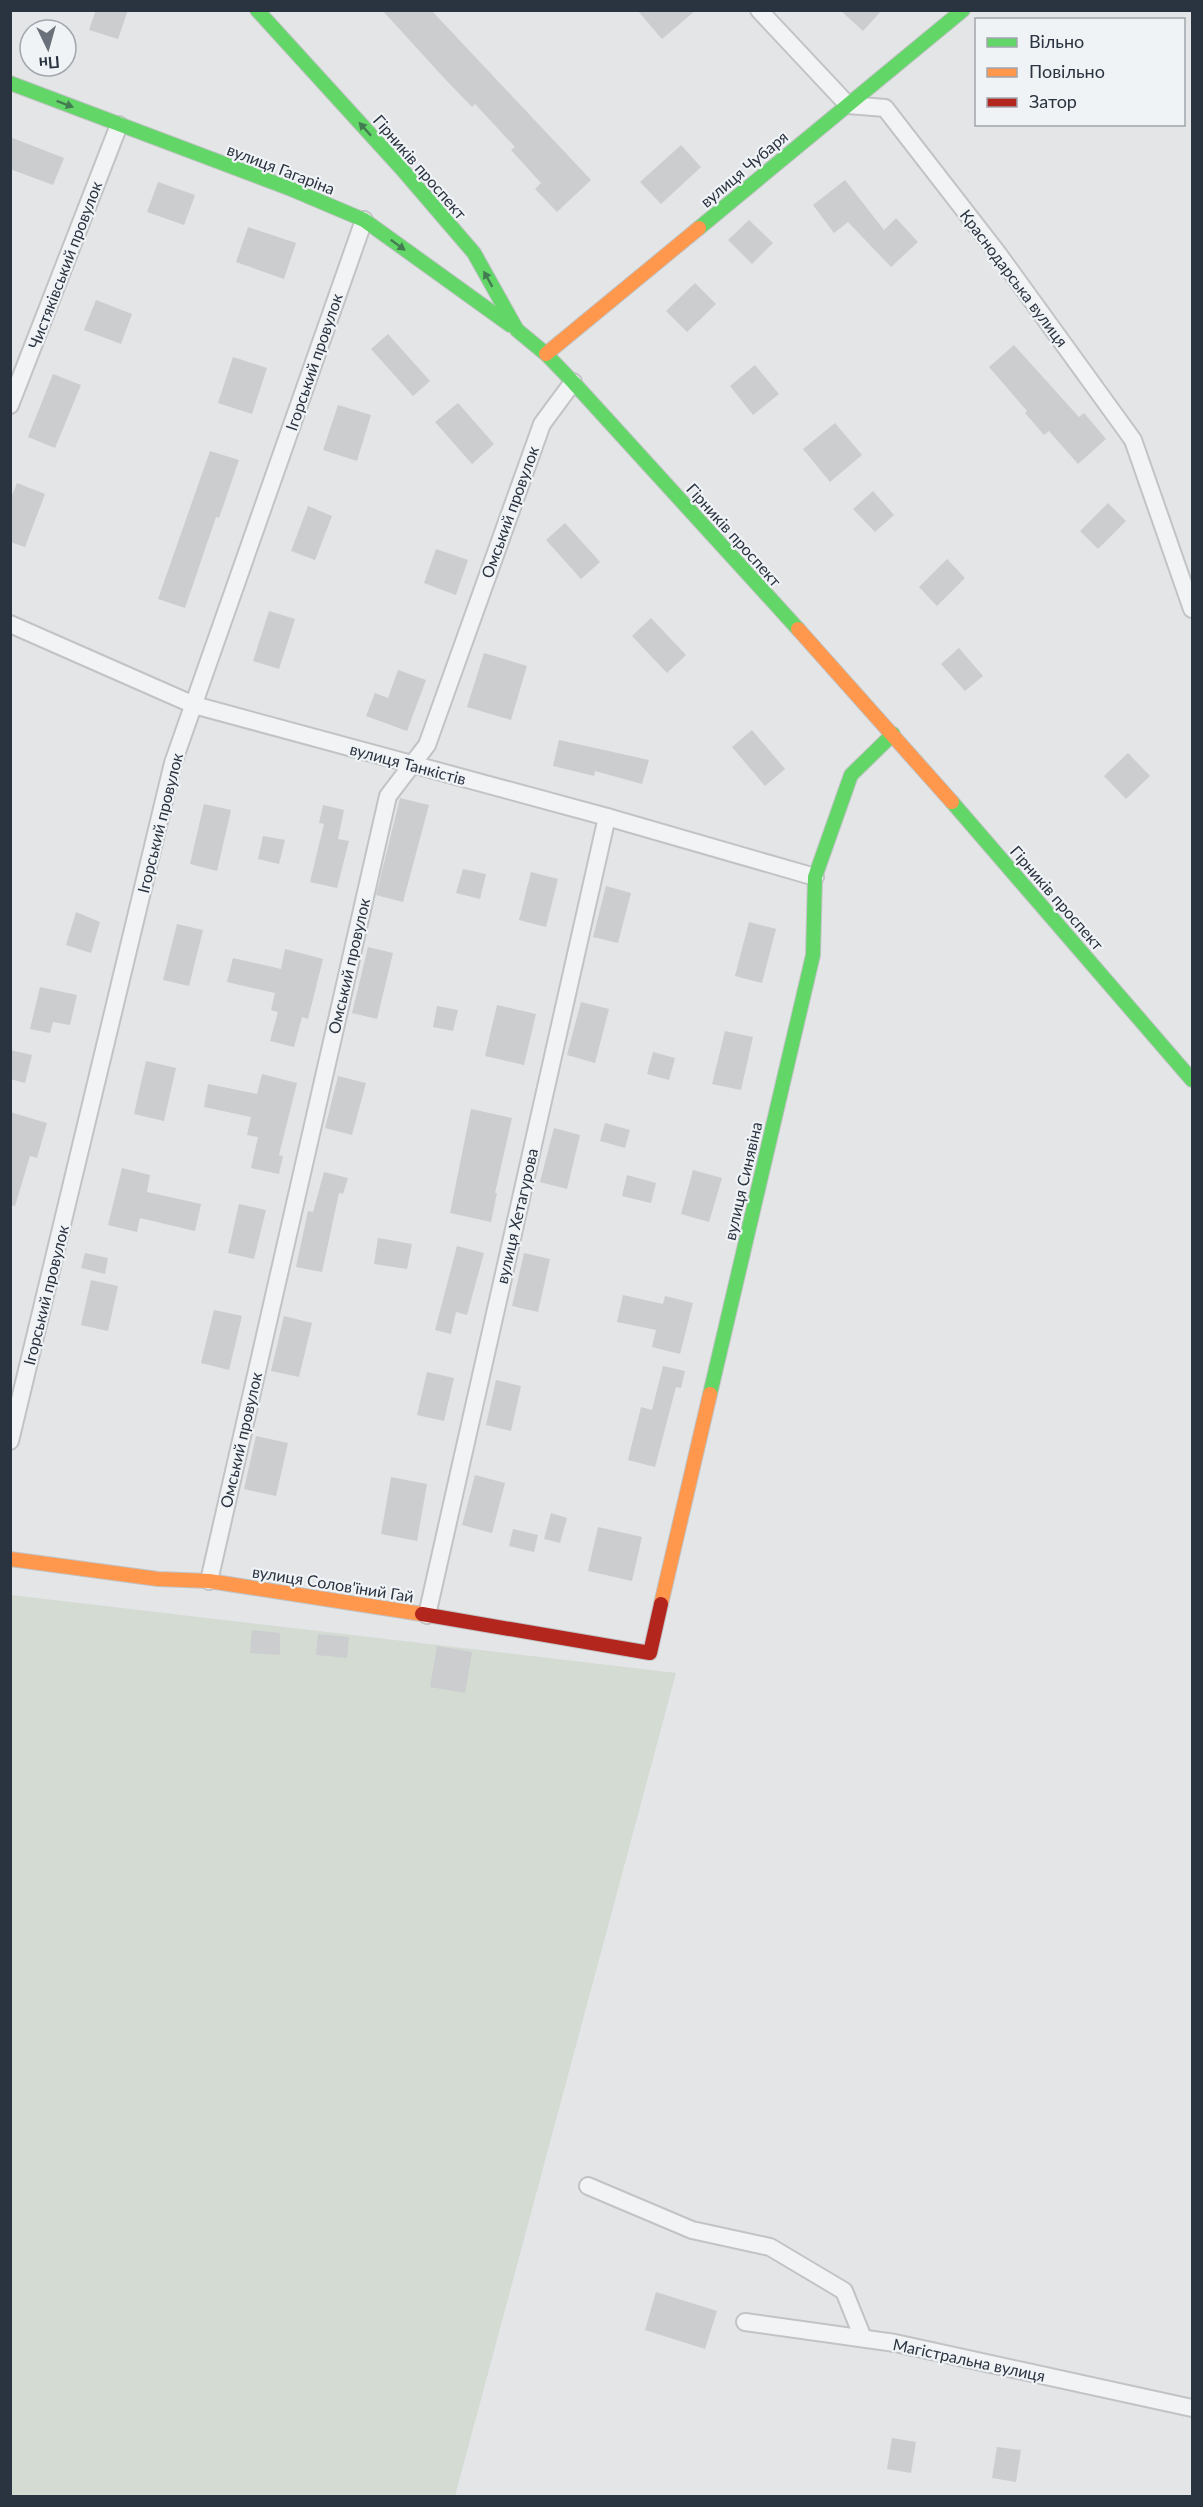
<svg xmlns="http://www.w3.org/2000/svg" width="1203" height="2507" viewBox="0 0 1203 2507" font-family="Lato,sans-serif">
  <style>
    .green { fill: #d4dbd3 }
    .building { fill: #cbcdcf }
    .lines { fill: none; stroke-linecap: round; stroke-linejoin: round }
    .street-casing { stroke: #c1c3c5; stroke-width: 20 }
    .fast-casing { stroke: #c1c3c5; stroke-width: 16 }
    .slow-casing { stroke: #c1c3c5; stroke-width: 16 }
    .jam-casing { stroke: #c1c3c5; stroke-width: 16 }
    .street { stroke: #f2f3f4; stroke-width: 16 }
    .fast { stroke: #63d668; stroke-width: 14 }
    .slow { stroke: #ff974d; stroke-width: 14 }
    .jam { stroke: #b3261e; stroke-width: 14 }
    .oneway { fill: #447c52 }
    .labels { text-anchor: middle; stroke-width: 4.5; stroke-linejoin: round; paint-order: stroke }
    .street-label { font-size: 16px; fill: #2a3340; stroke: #f0f3f6 }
  </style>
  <rect width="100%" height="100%" fill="#e3e5e7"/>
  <!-- green -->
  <path class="green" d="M11,1595L676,1673L455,2496H11Z"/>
  <!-- building -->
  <g class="building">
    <path d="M96,10H128L118,39L89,30Z"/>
    <path d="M382,10H431L591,180L557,212L535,189L541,183L511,150L515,147L475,104L472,107L445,79Z"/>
    <path d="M637,10H696L662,39Z"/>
    <path d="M840,10H882L863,31Z"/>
    <path d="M10,137L64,158L53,185L10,169Z"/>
    <path d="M681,145L701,167L661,204L640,182Z"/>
    <path d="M845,180L884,230L896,218L918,242L891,267L848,222L834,233L813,205Z"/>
    <path d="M158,182L195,195L184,225L147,212Z"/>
    <path d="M749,220L773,243L752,264L728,240Z"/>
    <path d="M248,227L296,243L284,279L236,262Z"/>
    <path d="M695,283L716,304L687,332L666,311Z"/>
    <path d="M96,300L132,314L121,344L84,330Z"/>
    <path d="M388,334L430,381L413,396L371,349Z"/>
    <path d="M1014,345L1079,417L1084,413L1106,439L1078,464L1049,431L1044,435L1025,413L1027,411L989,367Z"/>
    <path d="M233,357L267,368L252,414L218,403Z"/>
    <path d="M755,365L779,394L753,415L730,386Z"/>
    <path d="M53,374L81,385L55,448L28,437Z"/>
    <path d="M458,403L494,444L472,464L435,422Z"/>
    <path d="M338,405L371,415L357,461L323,450Z"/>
    <path d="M835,423L862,455L830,482L803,449Z"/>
    <path d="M210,451L239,460L219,518L216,517L185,608L158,599Z"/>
    <path d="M17,483L45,494L25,547L10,542V500Z"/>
    <path d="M873,491L894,515L875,532L853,509Z"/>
    <path d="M1108,503L1126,521L1098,549L1080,531Z"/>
    <path d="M308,506L332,516L315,560L291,551Z"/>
    <path d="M565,523L600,562L581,579L546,540Z"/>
    <path d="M436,549L468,560L456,595L424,583Z"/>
    <path d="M947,559L965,578L937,606L919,587Z"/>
    <path d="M269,611L295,619L279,669L253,661Z"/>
    <path d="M651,618L686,655L667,673L632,636Z"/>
    <path d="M959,648L983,676L965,691L941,664Z"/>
    <path d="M484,653L527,666L511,720L467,707Z"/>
    <path d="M398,670L426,680L407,731L366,716L375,693L388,698Z"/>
    <path d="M752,730L785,769L765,786L732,747Z"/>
    <path d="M559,740L649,760L642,784L595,771L594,776L553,766Z"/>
    <path d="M1128,753L1150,776L1126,799L1104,776Z"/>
    <path d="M400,798L429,805L403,902L376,895Z"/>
    <path d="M204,804L231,810L217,871L190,864Z"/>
    <path d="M323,805L344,810L338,839L349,841L337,888L310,882L324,824L319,823Z"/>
    <path d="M263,836L285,840L279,864L258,859Z"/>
    <path d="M463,869L486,874L480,899L456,893Z"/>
    <path d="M531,872L558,879L546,927L519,920Z"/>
    <path d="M606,886L631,893L618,943L593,937Z"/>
    <path d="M76,912L100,922L91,953L66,945Z"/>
    <path d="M749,922L776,929L762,983L735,976Z"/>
    <path d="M177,924L203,930L189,986L163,980Z"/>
    <path d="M368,947L393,953L377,1019L352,1013Z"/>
    <path d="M285,949L323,959L308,1019L302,1017L294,1047L270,1041L278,1012L271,1010L275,993L227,982L233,958L281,969Z"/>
    <path d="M40,987L77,995L70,1025L53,1022L50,1033L30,1029Z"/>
    <path d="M581,1002L609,1009L595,1063L567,1055Z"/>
    <path d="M497,1005L536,1014L524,1065L485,1056Z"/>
    <path d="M437,1006L458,1010L453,1031L433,1027Z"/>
    <path d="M725,1031L753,1037L741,1090L712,1084Z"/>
    <path d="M10,1050L32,1055L25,1083L10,1079Z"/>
    <path d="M653,1052L675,1058L669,1080L647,1074Z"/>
    <path d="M146,1061L176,1068L164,1121L134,1114Z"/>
    <path d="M262,1074L297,1083L279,1155L283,1156L279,1174L251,1168L258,1137L247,1135L251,1117L204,1107L208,1084L257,1094Z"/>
    <path d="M338,1076L366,1083L352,1135L325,1128Z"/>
    <path d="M471,1109L512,1118L495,1193H497L491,1222L450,1213Z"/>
    <path d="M10,1112L47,1123L37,1158L30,1156L15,1206L10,1205Z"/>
    <path d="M605,1123L630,1130L625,1148L600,1141Z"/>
    <path d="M554,1128L580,1135L567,1189L540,1182Z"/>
    <path d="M122,1168L150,1175L147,1192L201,1204L195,1231L140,1218L137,1232L108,1225Z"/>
    <path d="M693,1170L722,1178L709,1222L681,1214Z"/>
    <path d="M324,1172L348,1178L343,1194L339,1193L322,1272L296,1267L308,1211L313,1212Z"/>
    <path d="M627,1175L656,1183L651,1203L622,1196Z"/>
    <path d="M239,1204L266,1210L254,1259L228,1253Z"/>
    <path d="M378,1238L412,1244L407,1269L374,1264Z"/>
    <path d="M457,1246L484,1253L467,1315L456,1312L451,1334L435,1330Z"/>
    <path d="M85,1253L108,1258L105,1274L81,1268Z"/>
    <path d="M524,1253L550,1259L538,1312L512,1306Z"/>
    <path d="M91,1280L118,1286L108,1331L81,1325Z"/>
    <path d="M623,1295L663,1304L665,1296L693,1303L680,1354L652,1347L656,1330L617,1322Z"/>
    <path d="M214,1310L242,1316L229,1370L201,1363Z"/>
    <path d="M284,1316L312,1323L299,1377L271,1371Z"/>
    <path d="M663,1366L685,1371L681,1388L676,1387L655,1467L628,1460L641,1407L652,1410Z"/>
    <path d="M427,1372L454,1378L444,1421L417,1415Z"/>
    <path d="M496,1380L521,1386L511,1431L486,1425Z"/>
    <path d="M256,1436L288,1443L276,1496L244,1489Z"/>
    <path d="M475,1475L505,1483L492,1533L462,1525Z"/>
    <path d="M391,1477L427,1484L417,1541L381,1534Z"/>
    <path d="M551,1513L567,1518L560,1543L544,1539Z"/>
    <path d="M598,1527L642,1537L632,1581L588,1571Z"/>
    <path d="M513,1529L538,1535L534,1552L509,1546Z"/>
    <path d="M252,1630L280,1633V1655L250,1653Z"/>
    <path d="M318,1634L349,1637L347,1658L316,1655Z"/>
    <path d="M437,1646L472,1652L465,1693L430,1687Z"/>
    <path d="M656,2292L717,2311L705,2349L645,2330Z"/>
    <path d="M892,2438L916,2442L911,2473L887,2469Z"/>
    <path d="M997,2447L1021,2450L1016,2482L992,2478Z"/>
  </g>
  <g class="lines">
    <defs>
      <g id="street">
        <path d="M759,10L848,105L885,108L999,255L1133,440L1192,609"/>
        <path d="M10,405L119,125"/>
        <path d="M10,624L194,705L607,817L815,877"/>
        <path d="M10,1441L173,763L364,220"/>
        <path d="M209,1581L388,796L427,745L542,424L573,382"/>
        <path d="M427,1615L607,817"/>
        <path d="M588,2186L692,2230L770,2247L844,2291L863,2338"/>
        <path d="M745,2322L895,2343L1192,2408"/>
      </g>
      <g id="fast">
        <path d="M257,10L401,168L474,253L517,330L546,354L573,382L798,629"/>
        <path d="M10,83L291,189L364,220L510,325"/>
        <path d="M699,228L963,10"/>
        <path d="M952,802L1192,1080"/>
        <path d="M710,1394L813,955L815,877L851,775L893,734"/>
      </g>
      <g id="slow">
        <path d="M546,354L699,228"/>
        <path d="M798,629L952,802"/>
        <path d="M10,1559L158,1579L209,1581L422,1614"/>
        <path d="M661,1604L710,1394"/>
      </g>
      <path id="jam" d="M422,1614L650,1653L661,1604"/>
    </defs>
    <!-- street casing -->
    <use href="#street" class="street-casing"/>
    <!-- fast casing -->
    <use href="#fast" class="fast-casing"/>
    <!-- slow casing -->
    <use href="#slow" class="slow-casing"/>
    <!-- jam casing -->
    <use href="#jam" class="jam-casing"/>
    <!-- street -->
    <use href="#street" class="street"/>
    <!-- fast -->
    <use href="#fast" class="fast"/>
    <!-- slow -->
    <use href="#slow" class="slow"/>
    <!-- jam -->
    <use href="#jam" class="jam"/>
  </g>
  <!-- one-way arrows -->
  <defs><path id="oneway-solid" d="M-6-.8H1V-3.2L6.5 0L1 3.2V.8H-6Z" transform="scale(1.5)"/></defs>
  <g class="oneway">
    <use href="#oneway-solid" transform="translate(65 104) rotate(21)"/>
    <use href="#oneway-solid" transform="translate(365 129) rotate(-132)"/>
    <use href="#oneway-solid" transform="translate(398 245) rotate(36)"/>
    <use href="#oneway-solid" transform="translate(488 279) rotate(-119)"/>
  </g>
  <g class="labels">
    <!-- street labels -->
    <g class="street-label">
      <text transform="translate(420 167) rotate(49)" y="6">Гірників проспект</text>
      <text transform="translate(281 169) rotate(21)" y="6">вулиця Гагаріна</text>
      <text transform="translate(744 169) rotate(-40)" y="6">вулиця Чубаря</text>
      <text transform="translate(65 265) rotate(-69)" y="6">Чистяківський провулок</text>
      <text transform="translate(1014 278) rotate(53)" y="6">Краснодарська вулиця</text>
      <text transform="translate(314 362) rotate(-71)" y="6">Ігорський провулок</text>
      <text transform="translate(510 512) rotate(-70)" y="6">Омський провулок</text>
      <text transform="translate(734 535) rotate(48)" y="6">Гірників проспект</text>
      <text transform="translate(408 764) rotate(15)" y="6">вулиця Танкістів</text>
      <text transform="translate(160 823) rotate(-76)" y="6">Ігорський провулок</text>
      <text transform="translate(1057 898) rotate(49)" y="6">Гірників проспект</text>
      <text transform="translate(349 966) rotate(-77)" y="6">Омський провулок</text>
      <text transform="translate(743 1181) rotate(-77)" y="6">вулиця Синявіна</text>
      <text transform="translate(517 1216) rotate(-77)" y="6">вулиця Хетагурова</text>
      <text transform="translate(46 1295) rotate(-76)" y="6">Ігорський провулок</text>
      <text transform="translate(241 1440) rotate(-77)" y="6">Омський провулок</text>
      <text transform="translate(333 1584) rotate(9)" y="6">вулиця Солов'їний Гай</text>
      <text transform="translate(969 2360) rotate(12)" y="6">Магістральна вулиця</text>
    </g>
  </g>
  <!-- border -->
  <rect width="1203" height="2507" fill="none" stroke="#2a3340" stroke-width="24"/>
  <!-- legend -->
  <rect x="975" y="18" width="210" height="108" fill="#f0f3f6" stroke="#a1a6ad" stroke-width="1.5"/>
  <rect x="987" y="38" width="30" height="9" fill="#63d668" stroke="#a1a6ad" stroke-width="1.5"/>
  <text x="1029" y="48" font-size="18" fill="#2a3340">Вільно</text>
  <rect x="987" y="68" width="30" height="9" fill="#ff974d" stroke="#a1a6ad" stroke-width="1.5"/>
  <text x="1029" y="78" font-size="18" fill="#2a3340">Повільно</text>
  <rect x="987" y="98" width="30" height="9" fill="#b3261e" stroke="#a1a6ad" stroke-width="1.5"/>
  <text x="1029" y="108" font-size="18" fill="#2a3340">Затор</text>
  <!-- north arrow -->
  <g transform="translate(48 48) rotate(175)"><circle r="28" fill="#f0f3f6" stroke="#a1a6ad" stroke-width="1.5"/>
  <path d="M0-4.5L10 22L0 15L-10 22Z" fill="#6b717a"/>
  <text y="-9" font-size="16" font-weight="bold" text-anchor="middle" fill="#2a3340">Пн</text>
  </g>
</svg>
